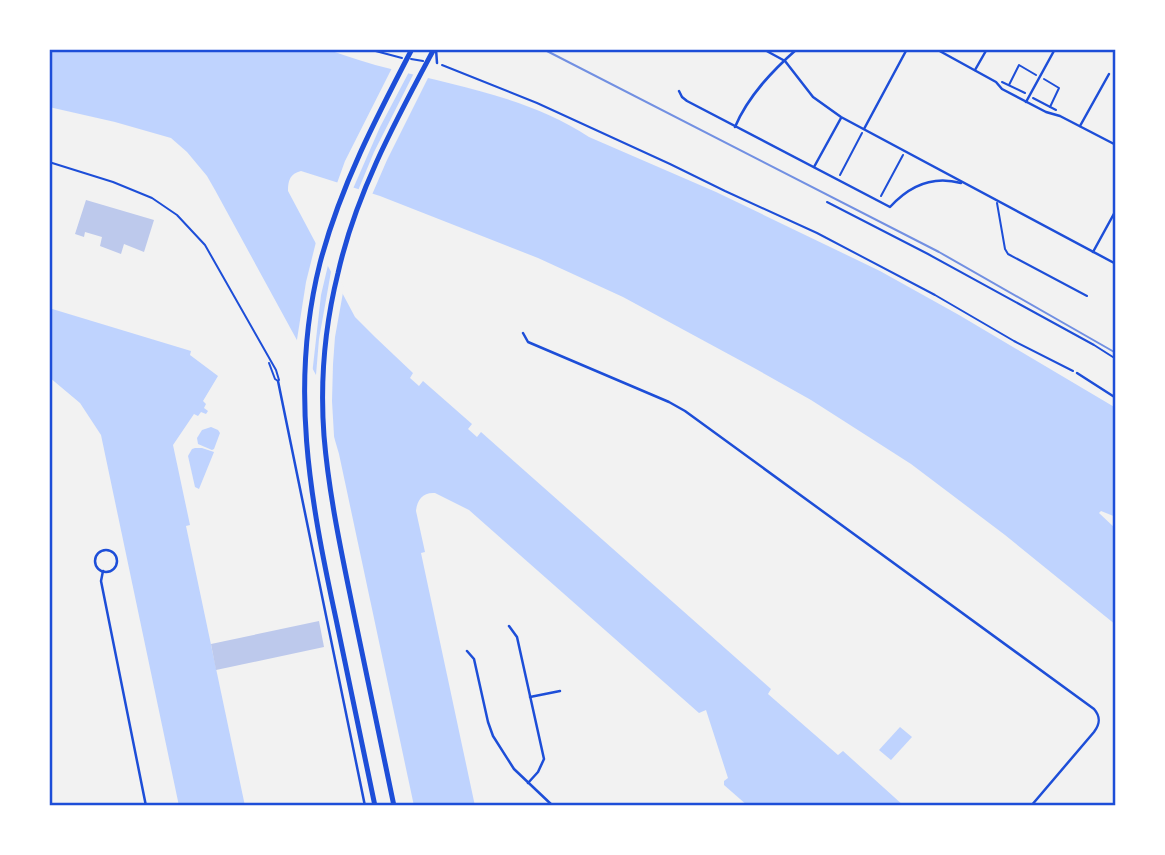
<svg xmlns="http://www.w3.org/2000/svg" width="1165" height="855" viewBox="0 0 1165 855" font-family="'Varela Round',sans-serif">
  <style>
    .water { fill: #bfd3fe }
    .pier { fill: #f2f2f2 }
    .building { fill: #bdc9ec }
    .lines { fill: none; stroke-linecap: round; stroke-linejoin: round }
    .path { stroke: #1d4ed8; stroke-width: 2 }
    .service { stroke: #1d4ed8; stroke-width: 2 }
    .minor { stroke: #1d4ed8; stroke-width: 2.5 }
    .motorway { stroke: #1d4ed8; stroke-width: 5 }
    .rail { stroke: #7290e2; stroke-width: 2 }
    .neatline { fill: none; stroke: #1d4ed8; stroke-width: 2.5 }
  </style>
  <rect width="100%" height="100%" fill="#f2f2f2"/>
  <!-- water -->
  <g class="water">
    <path d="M49,49H323L329,50C349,57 370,64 391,69C458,86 530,98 589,137L716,192L880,271L959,315L1116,408V517L1101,511L1099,513L1116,529V625L1005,535L911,464L811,400L756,369L623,297L538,258L380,196L301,171C290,174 288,180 288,191L355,317L375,337L413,373L410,378L419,386L423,381L472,424L468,429L477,437L481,432L771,689L768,694L838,755L843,751L904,806H748L724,785V781L728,778L706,710L699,713L469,510L435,493C423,492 417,500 416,511L425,552L421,553L475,806H414L339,454L316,375L215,190L207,176L187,152L171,138L115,122L49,107Z"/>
    <path d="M49,308L191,351L190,355L218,376L203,401L206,404L204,408L208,411L206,414L201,412L198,416L194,414L173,445L190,525L186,526L245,806H179L101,435L80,403L49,377Z"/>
    <path d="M211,427L218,430L220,433L214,449L212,450L198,444L197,438L202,430Z"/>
    <path d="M195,448H202L214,452L199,489L195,487L188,456L192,449Z"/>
    <path d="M900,727L912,737L891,760L879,750Z"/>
  </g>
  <!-- pier -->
  <g class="pier">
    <path d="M393,66L410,70L380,127L352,191L336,186L345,161Z"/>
    <path d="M415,71L430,74L387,160L371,197L357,193L374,152Z"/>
    <path d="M317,238L329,261L321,295L312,375L296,346L306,282Z"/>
    <path d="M332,266L344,287L335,337L333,364L332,401L335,453L316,389V375L319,339Z"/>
  </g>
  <!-- building -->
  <g class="building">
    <path d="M86,200L154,220L144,252L124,244L121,254L100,246L102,237L85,232L84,237L75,234Z"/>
    <path d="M319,621L324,647L216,670L211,644Z"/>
  </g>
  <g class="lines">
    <!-- path -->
    <g class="path">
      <path d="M368,49L402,58"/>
      <path d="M411,59L423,61"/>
      <path d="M442,65L537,103L670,164L725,191L817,233L935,295L1014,341L1073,371"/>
      <path d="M1044,79L1059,88L1050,107"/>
      <path d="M1002,82L1025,93"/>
      <path d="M1009,85L1019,65L1036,75"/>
      <path d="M1033,98L1056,110"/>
      <path d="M840,175L862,133"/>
      <path d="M881,196L903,155"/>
      <path d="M827,202L928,254L1094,345L1116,359"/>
    </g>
    <!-- service -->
    <g class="service">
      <path d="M49,162L113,182L152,198L177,215L205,245L276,370L279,380"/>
      <path d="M997,203L1005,249L1008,254L1087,296"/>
      <path d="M269,363L275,379L278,381"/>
    </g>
    <!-- minor -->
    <g class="minor">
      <path d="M436,49L437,63"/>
      <path d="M763,49L785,61L813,97L841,117L1116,264"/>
      <path d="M936,49L996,82L1002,89L1046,112L1060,116L1116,145"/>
      <path d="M975,70L987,49"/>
      <path d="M679,91L682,97L687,101L890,207C909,186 932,175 961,183"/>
      <path d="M1026,102L1055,49"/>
      <path d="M1080,126L1109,74"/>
      <path d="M735,127C748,96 772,71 797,49"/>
      <path d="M864,129L907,49"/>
      <path d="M814,167L841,118"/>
      <path d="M1093,252L1116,210"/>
      <path d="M523,333L528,342L669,402L685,411L1094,709C1101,717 1100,724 1094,732L1031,806"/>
      <path d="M1077,373L1116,398"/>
      <path d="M278,381L365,806"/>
      <circle cx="106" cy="561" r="11"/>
      <path d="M103,571L101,581L146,806"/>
      <path d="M509,626L517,637L544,759L538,772L528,783"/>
      <path d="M467,651L474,659L488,722L493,736L514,769L553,806"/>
      <path d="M530,697L560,691"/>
    </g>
    <!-- motorway -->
    <g class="motorway">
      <path d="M375,806C362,744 349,681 336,619C310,499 289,385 320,263C340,187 376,118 412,49"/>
      <path d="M394,806C381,742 367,678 354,614C342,555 329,496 324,436C320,382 325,325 338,273C356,193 396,120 434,49"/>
    </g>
    <!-- rail -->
    <path class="rail" d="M543,49L939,252L1116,353"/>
  </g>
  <!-- border -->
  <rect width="1165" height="855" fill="none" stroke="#ffffff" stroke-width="102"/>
  <rect x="51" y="51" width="1063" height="753" class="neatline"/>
</svg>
